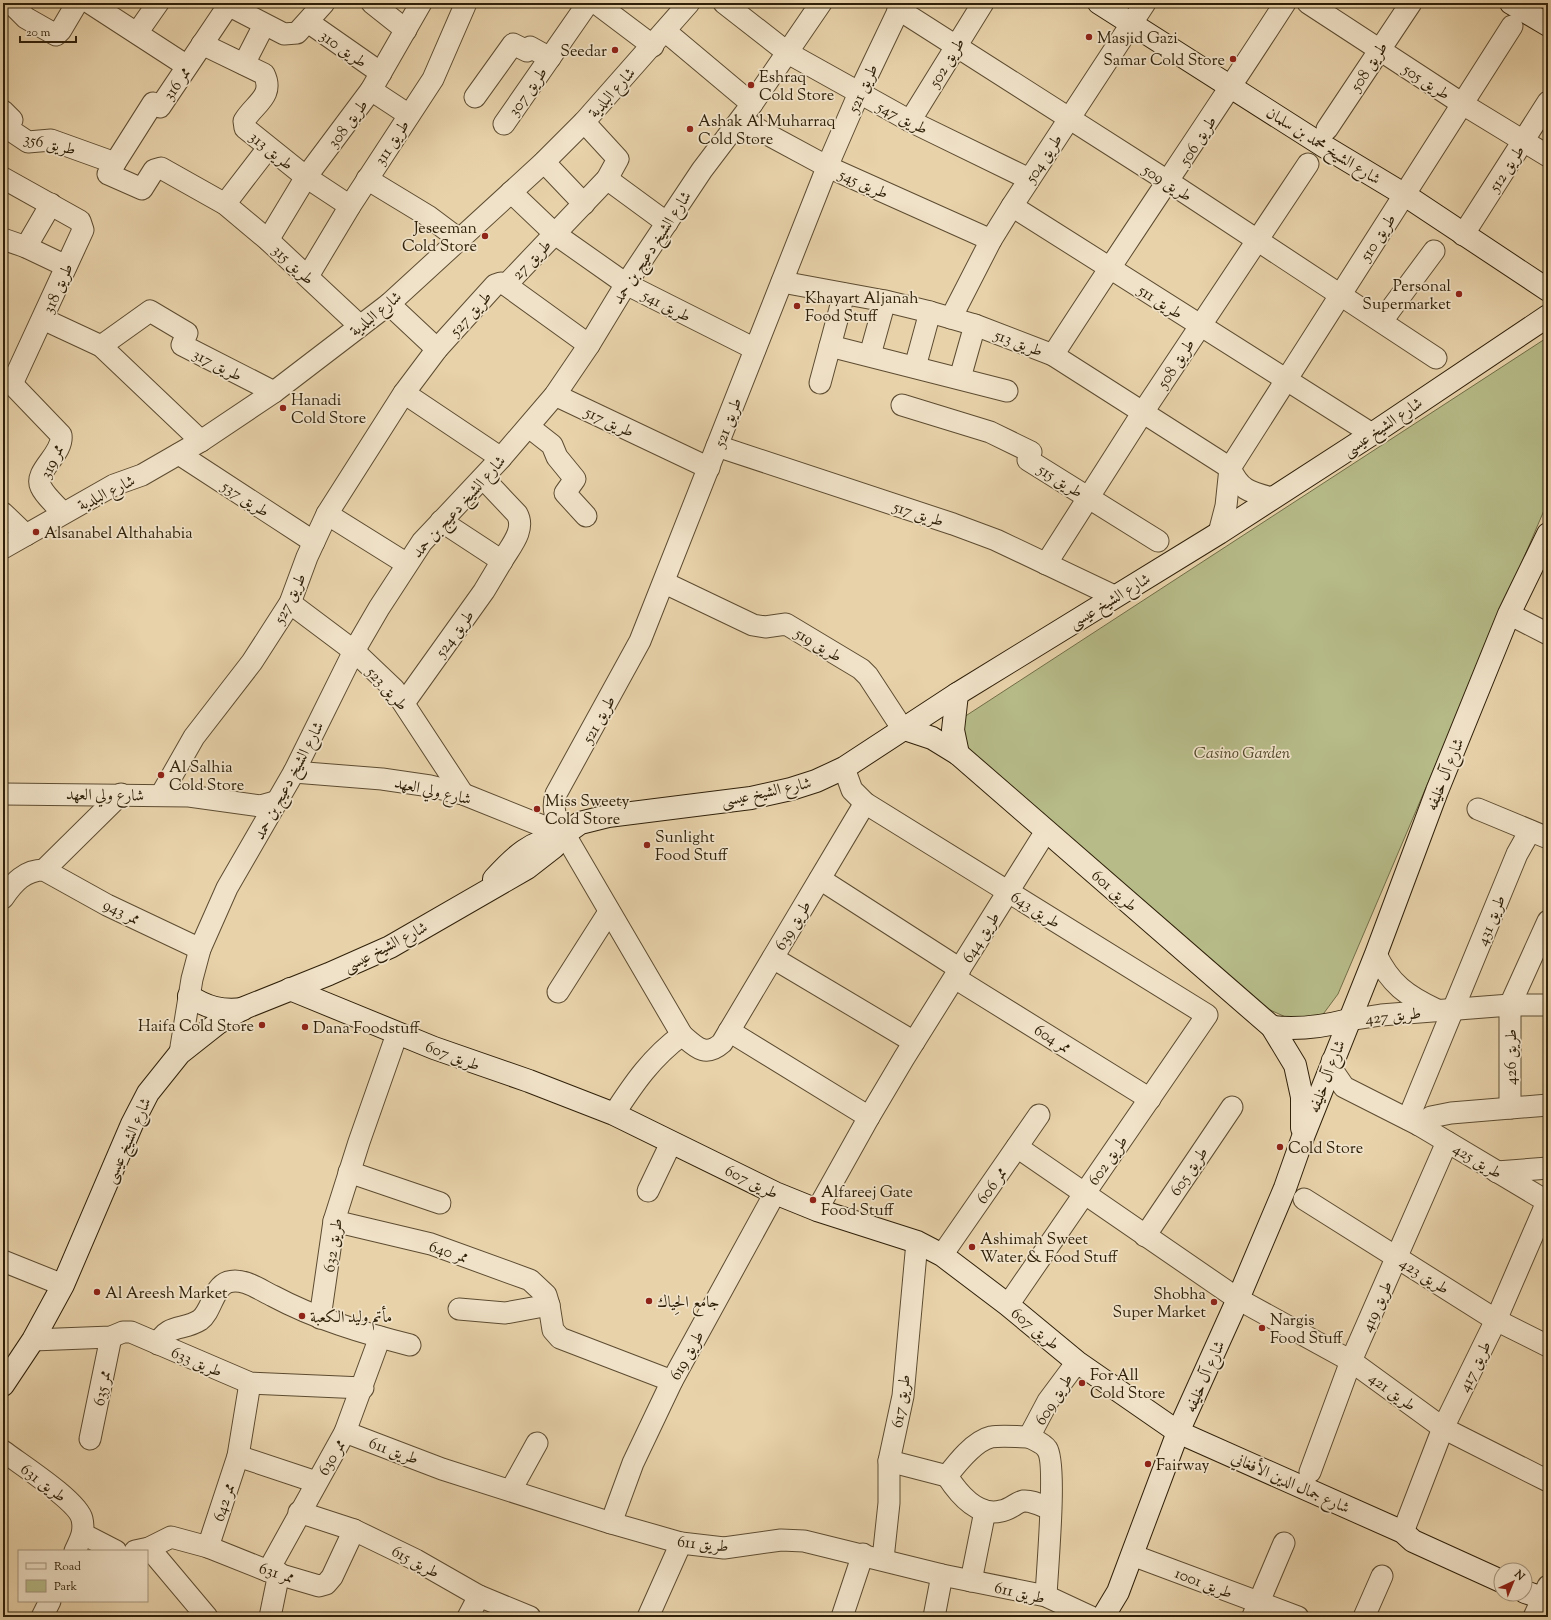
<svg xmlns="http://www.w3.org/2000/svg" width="1551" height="1620" viewBox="0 0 1551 1620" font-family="'Sorts Mill Goudy',Amiri,serif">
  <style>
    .green { fill: #b6bb88; stroke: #726e48 }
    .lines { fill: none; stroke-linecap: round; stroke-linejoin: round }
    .street-casing { stroke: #5d4c31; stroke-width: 23 }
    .secondary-casing { stroke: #2f2009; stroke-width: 24 }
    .street { stroke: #f0e2c8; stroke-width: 21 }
    .secondary { stroke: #f0e2c8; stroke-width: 22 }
    .poi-dot { fill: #8f2418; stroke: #f0e2c8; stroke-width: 1.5 }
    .labels { text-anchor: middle; stroke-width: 3.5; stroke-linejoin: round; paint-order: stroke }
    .poi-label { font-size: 16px; fill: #2f2009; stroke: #f0e2c8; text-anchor: start }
    .street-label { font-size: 16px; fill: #2f2009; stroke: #f0e2c8 }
    .park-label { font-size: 16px; font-style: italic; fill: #514729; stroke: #f0e2c8 }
  </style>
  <rect width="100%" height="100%" fill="#e8d2aa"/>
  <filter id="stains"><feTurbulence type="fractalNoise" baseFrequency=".005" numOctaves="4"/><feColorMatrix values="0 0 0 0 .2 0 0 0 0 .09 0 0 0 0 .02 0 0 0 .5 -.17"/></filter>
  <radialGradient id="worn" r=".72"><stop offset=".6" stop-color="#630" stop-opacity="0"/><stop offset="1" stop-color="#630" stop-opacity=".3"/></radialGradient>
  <!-- green -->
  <path class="green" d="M1548,337V501L1338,994L1321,1017L1290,1019L1268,1009L969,762L957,737L964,717Z"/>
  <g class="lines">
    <defs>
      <g id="street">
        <path d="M11,3L26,18L56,35L61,30L77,3"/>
        <path d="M90,3L187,66"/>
        <path d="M230,3L160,107L153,103L108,174L142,189L154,170L161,168L225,204L268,240L360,326"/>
        <path d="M372,3L406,30"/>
        <path d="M596,3L653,46"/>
        <path d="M724,3L788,53L910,121L1029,179"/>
        <path d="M1308,3L1461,103L1548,156"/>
        <path d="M228,5L284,34L297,33L324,3"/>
        <path d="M898,9L1169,182L1436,358"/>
        <path d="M308,22L381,73"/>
        <path d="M665,31L752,104"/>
        <path d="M137,33L158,3"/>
        <path d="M202,44L264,74C275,96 254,104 244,121L245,128L306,177L350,206"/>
        <path d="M244,64L264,25"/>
        <path d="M371,90L409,115"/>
        <path d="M475,97L513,44L527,51L530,47L550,58"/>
        <path d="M3,111L12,120L7,128L28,142L51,140L115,163"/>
        <path d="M741,120L828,167L991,240"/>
        <path d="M910,121L983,3"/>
        <path d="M504,124L588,3"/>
        <path d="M1327,129L1411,3"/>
        <path d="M544,162L584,204"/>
        <path d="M3,178L80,221L83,230L12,384"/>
        <path d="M367,179L428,216L460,240"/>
        <path d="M607,179L667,223"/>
        <path d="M511,192L555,234L626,284L755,349"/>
        <path d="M225,204L268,148"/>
        <path d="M1012,206L1372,434"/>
        <path d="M1463,235L1548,102"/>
        <path d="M3,239L26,247L66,266"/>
        <path d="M268,240L306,177L371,90L421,3"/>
        <path d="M26,247L51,204"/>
        <path d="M308,276L350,206L433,79L466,3"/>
        <path d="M782,282L885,301L930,312L975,325L1053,355L1230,468C1240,490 1249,492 1272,498"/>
        <path d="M506,285L607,179L618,159L584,122"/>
        <path d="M389,304L437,349"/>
        <path d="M951,318L991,240L1012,206L1145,3"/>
        <path d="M43,319L101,346L201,441"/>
        <path d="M1382,321L1434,251"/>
        <path d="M101,346L150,311L187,333L182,345L274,392"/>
        <path d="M830,346L1007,391"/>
        <path d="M870,355L885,301"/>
        <path d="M1053,355C1129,237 1209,121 1285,3"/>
        <path d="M915,367L930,312"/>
        <path d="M3,378L12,384L61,435C64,454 33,471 41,487C45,496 56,505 63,513"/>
        <path d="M960,378L975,325"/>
        <path d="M820,383L844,294"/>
        <path d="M404,393L501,458"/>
        <path d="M555,395L709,468"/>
        <path d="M902,405L990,432L1031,452L1028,460L1158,541"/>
        <path d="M529,427L552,445L557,457L575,479L565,493L586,516"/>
        <path d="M717,446L953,524L996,540L1114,596"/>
        <path d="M179,454L314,542"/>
        <path d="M3,513L26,535"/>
        <path d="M327,514L407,564"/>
        <path d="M441,521L502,561C510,547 526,530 517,514L483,478"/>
        <path d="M1219,533L1226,506L1230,468L1512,26"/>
        <path d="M3,548L114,485L142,475L201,441L274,392L389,304L544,162L584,122L689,3"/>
        <path d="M1046,564L1143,412L1308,164"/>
        <path d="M665,583L753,625L765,627L786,624L861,669L868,676L902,728"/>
        <path d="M290,603L354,651L394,689L463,794"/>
        <path d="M1509,614L1548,634"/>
        <path d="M404,703L484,591L502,561"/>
        <path d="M844,768L852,790L865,803L1207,1015L1008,1305"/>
        <path d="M294,772L382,779L430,786L463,794L565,835"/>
        <path d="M3,794L189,796L260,806L278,801"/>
        <path d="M161,795L194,737L252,662L290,603L307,557L327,514L404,393L437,349L495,285L501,283L506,285L589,345"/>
        <path d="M1478,809L1548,838"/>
        <path d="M44,870L121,794"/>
        <path d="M820,879L960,969"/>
        <path d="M3,898C14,882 25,870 44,870L107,905L200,949"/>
        <path d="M1376,954C1390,984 1407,996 1437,1010"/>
        <path d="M773,958L914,1042"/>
        <path d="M955,978L1150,1099"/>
        <path d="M558,992L609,912"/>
        <path d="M1349,1020L1381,1015L1510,1005H1548"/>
        <path d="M729,1031L869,1117"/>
        <path d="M682,1035L565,835C557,819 551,812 556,794L640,641L830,160L859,93L902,3"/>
        <path d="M180,1053L192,979L200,949L227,888L294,772L354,651L379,608L422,542L501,458L555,395L589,345L626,284L702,170L752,104L821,3"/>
        <path d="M1332,1061L1333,1071L1344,1087L1419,1125L1548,1202"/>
        <path d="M1510,1108V1005L1548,921"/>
        <path d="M614,1114C634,1083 652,1057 682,1035C696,1047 705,1058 722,1043L865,803"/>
        <path d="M1408,1119L1517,854L1530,831"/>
        <path d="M1419,1125L1431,1117L1451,1113L1548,1105"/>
        <path d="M1017,1147L1238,1299L1351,1361L1443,1428L1548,1481"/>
        <path d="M349,1172L440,1203"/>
        <path d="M1497,1172L1548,1168"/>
        <path d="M648,1191L671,1143"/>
        <path d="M1304,1199L1496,1320L1548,1346"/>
        <path d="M817,1210L869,1117L904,1058L1046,831"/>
        <path d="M334,1221L431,1244L530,1280L546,1295L549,1305"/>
        <path d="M1145,1236L1232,1107"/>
        <path d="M942,1255L1039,1115"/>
        <path d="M3,1261L63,1285"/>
        <path d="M459,1309L505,1313L549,1305L553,1330L560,1338L672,1381"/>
        <path d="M320,1318L334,1221L359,1142L397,1034"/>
        <path d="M33,1340L111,1337L123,1332H131L250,1383L363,1388"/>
        <path d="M158,1344C168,1323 183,1331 200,1320C212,1311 213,1287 228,1282C243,1277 260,1290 273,1296C316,1319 363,1333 410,1345"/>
        <path d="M345,1432L442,1469L611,1523L681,1543L724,1548L781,1540L804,1541L942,1575L1046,1596L1091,1617"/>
        <path d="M90,1439L111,1337"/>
        <path d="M3,1451C20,1464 78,1501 82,1519C85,1532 80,1540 75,1551"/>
        <path d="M238,1456L316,1482"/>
        <path d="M889,1461L947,1476C957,1463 974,1441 991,1437C1003,1435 1017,1437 1029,1437"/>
        <path d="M1310,1472L1351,1361L1447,1142"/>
        <path d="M947,1476C958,1493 977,1517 1001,1511C1009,1510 1016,1503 1023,1501C1032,1500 1042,1506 1050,1509"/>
        <path d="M511,1490L537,1443"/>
        <path d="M299,1512L354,1530L416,1560L479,1596L530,1617"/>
        <path d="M611,1523L633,1463L672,1381L775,1193"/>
        <path d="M1403,1532L1443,1428L1496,1320L1547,1202"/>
        <path d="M83,1534L116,1551"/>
        <path d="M208,1547L238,1456L250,1383"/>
        <path d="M149,1548L207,1617"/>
        <path d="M135,1551L149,1548L171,1537L208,1547L268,1571L319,1586L326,1584L332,1577L354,1530"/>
        <path d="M1132,1555L1298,1617"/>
        <path d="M883,1559L889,1503V1461L903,1396L917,1242"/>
        <path d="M268,1571L345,1432L380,1337"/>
        <path d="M971,1581L985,1511"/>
        <path d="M1046,1596C1047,1572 1057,1463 1047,1449C1044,1444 1035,1440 1029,1437L1048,1401L1077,1362"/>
        <path d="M1253,1616L1284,1543"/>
        <path d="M42,1617L50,1601"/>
        <path d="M270,1617L279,1573"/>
        <path d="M468,1617L479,1596"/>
        <path d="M648,1617L681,1543"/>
        <path d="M842,1617L863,1554"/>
        <path d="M934,1617L942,1575"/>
        <path d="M1364,1617L1382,1576"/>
        <path d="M1534,1617L1548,1586"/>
      </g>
      <g id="secondary">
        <path d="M1099,3L1322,145L1405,195L1548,290"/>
        <path d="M1511,3L1548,25"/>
        <path d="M957,694L953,730L958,754"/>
        <path d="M902,728L932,738L958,754L1272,1027L1295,1065L1302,1097V1128"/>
        <path d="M494,879C515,856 530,841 563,836"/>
        <path d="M290,989L434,1048L529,1081L614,1114L775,1193L817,1210L917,1242L942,1255L1008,1305L1077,1362L1178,1432L1403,1532L1413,1541L1501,1581"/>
        <path d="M189,996C206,1007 222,1012 243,1009"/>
        <path d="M1272,1027C1299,1030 1322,1027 1349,1020"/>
        <path d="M3,1385L33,1340L63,1285L132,1124L148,1093L180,1053L218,1023L244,1008L329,974L390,947L527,868L554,847L569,831L580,823L608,816L751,798L791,789L816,781L844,768L957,694L1219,533L1372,434L1548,316"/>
        <path d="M1525,1592L1548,1600"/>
        <path d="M1103,1617L1118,1592L1178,1432L1238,1299L1285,1188L1303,1137L1376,954L1437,791L1509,614L1548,534"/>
      </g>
    </defs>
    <!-- street casing -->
    <use href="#street" class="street-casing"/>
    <!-- secondary casing -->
    <use href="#secondary" class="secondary-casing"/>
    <!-- street -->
    <use href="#street" class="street"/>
    <!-- secondary -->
    <use href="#secondary" class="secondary"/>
  </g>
  <!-- markers -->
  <g class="poi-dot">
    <circle cx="1089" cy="37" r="4"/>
    <circle cx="615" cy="50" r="4"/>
    <circle cx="1233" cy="59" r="4"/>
    <circle cx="751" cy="85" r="4"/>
    <circle cx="690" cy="129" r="4"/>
    <circle cx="485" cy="236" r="4"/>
    <circle cx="1459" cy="294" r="4"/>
    <circle cx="797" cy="306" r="4"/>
    <circle cx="283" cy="408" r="4"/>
    <circle cx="36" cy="532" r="4"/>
    <circle cx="161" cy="775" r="4"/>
    <circle cx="537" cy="809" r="4"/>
    <circle cx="647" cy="845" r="4"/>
    <circle cx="262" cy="1025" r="4"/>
    <circle cx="305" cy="1027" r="4"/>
    <circle cx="1280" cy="1147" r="4"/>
    <circle cx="813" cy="1200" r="4"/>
    <circle cx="972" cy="1247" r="4"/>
    <circle cx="97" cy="1292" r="4"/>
    <circle cx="649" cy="1301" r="4"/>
    <circle cx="1214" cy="1302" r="4"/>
    <circle cx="302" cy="1316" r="4"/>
    <circle cx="1262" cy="1328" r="4"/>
    <circle cx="1082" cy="1383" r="4"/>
    <circle cx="1148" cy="1464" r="4"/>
  </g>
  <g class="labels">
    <!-- poi labels -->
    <g class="poi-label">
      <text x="1097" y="43">Masjid Gazi</text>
      <text x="607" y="56" text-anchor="end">Seedar</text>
      <text x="1225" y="65" text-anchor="end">Samar Cold Store</text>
      <text x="759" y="82">Eshraq<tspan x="759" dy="18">Cold Store</tspan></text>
      <text x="698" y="126">Ashak Al Muharraq<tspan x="698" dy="18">Cold Store</tspan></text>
      <text x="477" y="233" text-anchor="end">Jeseeman<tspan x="477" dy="18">Cold Store</tspan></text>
      <text x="1451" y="291" text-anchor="end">Personal<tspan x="1451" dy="18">Supermarket</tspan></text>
      <text x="805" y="303">Khayart Aljanah<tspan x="805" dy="18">Food Stuff</tspan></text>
      <text x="291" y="405">Hanadi<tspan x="291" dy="18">Cold Store</tspan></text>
      <text x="44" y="538">Alsanabel Althahabia</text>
      <text x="169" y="772">Al Salhia<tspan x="169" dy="18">Cold Store</tspan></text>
      <text x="545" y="806">Miss Sweety<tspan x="545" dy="18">Cold Store</tspan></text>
      <text x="655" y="842">Sunlight<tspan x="655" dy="18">Food Stuff</tspan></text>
      <text x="254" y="1031" text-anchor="end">Haifa Cold Store</text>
      <text x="313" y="1033">Dana Foodstuff</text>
      <text x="1288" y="1153">Cold Store</text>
      <text x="821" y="1197">Alfareej Gate<tspan x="821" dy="18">Food Stuff</tspan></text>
      <text x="980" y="1244">Ashimah Sweet<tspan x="980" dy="18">Water &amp; Food Stuff</tspan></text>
      <text x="105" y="1298">Al Areesh Market</text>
      <text x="1206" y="1299" text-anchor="end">Shobha<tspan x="1206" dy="18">Super Market</tspan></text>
      <text x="657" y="1307">جامع الحِياك</text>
      <text x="310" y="1322">مأتم وليد الكعبة</text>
      <text x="1270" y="1325">Nargis<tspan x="1270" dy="18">Food Stuff</tspan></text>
      <text x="1090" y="1380">For All<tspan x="1090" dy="18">Cold Store</tspan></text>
      <text x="1156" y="1470">Fairway</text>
    </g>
    <!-- street labels -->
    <g class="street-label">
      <text transform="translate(344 48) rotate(35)" y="6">طريق 310</text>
      <text transform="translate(946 62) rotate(-59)" y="6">طريق 502</text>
      <text transform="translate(1368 66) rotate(-57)" y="6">طريق 508</text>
      <text transform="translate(1427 81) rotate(33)" y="6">طريق 505</text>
      <text transform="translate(176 83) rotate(-56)" y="6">ممر 316</text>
      <text transform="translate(862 88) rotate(-66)" y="6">طريق 521</text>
      <text transform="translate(527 91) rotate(-55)" y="6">طريق 307</text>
      <text transform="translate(611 92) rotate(-48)" y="6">شارع البلدية</text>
      <text transform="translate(903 117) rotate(27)" y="6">طريق 547</text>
      <text transform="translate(347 123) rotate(-53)" y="6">طريق 308</text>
      <text transform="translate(1197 140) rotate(-57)" y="6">طريق 506</text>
      <text transform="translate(391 142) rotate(-57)" y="6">طريق 311</text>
      <text transform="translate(50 143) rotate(13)" y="6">طريق 356</text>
      <text transform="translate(1324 145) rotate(32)" y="6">شارع الشيخ محمد بن سلمان</text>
      <text transform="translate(272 150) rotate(39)" y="6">طريق 313</text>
      <text transform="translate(1043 158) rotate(-57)" y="6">طريق 504</text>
      <text transform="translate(1506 168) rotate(-57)" y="6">طريق 512</text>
      <text transform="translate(1168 182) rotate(33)" y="6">طريق 509</text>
      <text transform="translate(864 183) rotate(24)" y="6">طريق 545</text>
      <text transform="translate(1377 237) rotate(-57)" y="6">طريق 510</text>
      <text transform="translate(651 247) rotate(-57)" y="6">شارع الشيخ دعيج بن حمد</text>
      <text transform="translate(531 259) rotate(-46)" y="6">طريق 27</text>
      <text transform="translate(294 264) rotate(43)" y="6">طريق 315</text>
      <text transform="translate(57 288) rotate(-66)" y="6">طريق 318</text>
      <text transform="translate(1161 301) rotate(33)" y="6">طريق 511</text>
      <text transform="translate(667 305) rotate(27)" y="6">طريق 541</text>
      <text transform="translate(375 313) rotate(-39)" y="6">شارع البلدية</text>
      <text transform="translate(470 313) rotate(-48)" y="6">طريق 527</text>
      <text transform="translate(1019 342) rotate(21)" y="6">طريق 513</text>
      <text transform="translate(1175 363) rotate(-57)" y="6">طريق 508</text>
      <text transform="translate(218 364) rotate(27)" y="6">طريق 317</text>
      <text transform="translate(610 421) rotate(25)" y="6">طريق 517</text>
      <text transform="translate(727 422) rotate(-69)" y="6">طريق 521</text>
      <text transform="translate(1382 426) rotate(-34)" y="6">شارع الشيخ عيسى</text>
      <text transform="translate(51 461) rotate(-65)" y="6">ممر 319</text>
      <text transform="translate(1061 480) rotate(32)" y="6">طريق 515</text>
      <text transform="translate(106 492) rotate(-26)" y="6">شارع البلدية</text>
      <text transform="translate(246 498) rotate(33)" y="6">طريق 537</text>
      <text transform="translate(458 506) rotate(-48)" y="6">شارع الشيخ دعيج بن حمد</text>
      <text transform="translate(919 513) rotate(18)" y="6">طريق 517</text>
      <text transform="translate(289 598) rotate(-64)" y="6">طريق 527</text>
      <text transform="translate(1109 600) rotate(-31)" y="6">شارع الشيخ عيسى</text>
      <text transform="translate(454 633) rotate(-54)" y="6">طريق 524</text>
      <text transform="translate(819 644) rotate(31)" y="6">طريق 519</text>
      <text transform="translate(388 688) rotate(48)" y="6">طريق 523</text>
      <text transform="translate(598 719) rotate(-61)" y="6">طريق 521</text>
      <text transform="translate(1444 774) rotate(-68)" y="6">شارع آل خليفه</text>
      <text transform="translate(288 780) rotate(-62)" y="6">شارع الشيخ دعيج بن حمد</text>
      <text transform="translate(433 790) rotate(13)" y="6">شارع ولي العهد</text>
      <text transform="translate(766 791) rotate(-12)" y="6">شارع الشيخ عيسى</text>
      <text transform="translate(105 794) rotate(1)" y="6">شارع ولي العهد</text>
      <text transform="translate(1115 890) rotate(41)" y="6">طريق 601</text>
      <text transform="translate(1036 909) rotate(32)" y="6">طريق 643</text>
      <text transform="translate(122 911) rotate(26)" y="6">ممر 943</text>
      <text transform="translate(1490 920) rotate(-68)" y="6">طريق 431</text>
      <text transform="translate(792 925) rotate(-59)" y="6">طريق 639</text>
      <text transform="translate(980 937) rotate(-58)" y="6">طريق 644</text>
      <text transform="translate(385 946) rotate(-27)" y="6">شارع الشيخ عيسى</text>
      <text transform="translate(1393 1015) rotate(-6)" y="6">طريق 427</text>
      <text transform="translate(1053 1038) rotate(32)" y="6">ممر 604</text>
      <text transform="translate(453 1055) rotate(21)" y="6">طريق 607</text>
      <text transform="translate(1510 1057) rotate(-90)" y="6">طريق 426</text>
      <text transform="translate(1326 1076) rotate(-69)" y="6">شارع آل خليفه</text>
      <text transform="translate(127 1140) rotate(-66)" y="6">شارع الشيخ عيسى</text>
      <text transform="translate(1107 1160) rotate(-55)" y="6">طريق 602</text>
      <text transform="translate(1478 1160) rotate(31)" y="6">طريق 425</text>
      <text transform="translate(1188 1171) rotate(-56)" y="6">طريق 605</text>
      <text transform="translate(752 1181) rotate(26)" y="6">طريق 607</text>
      <text transform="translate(991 1185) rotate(-55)" y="6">ممر 606</text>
      <text transform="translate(332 1245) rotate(-81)" y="6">طريق 632</text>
      <text transform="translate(449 1251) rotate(18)" y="6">ممر 640</text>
      <text transform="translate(1425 1275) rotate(32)" y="6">طريق 423</text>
      <text transform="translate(1376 1306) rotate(-66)" y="6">طريق 419</text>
      <text transform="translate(1036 1328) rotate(39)" y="6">طريق 607</text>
      <text transform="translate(686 1355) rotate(-61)" y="6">طريق 619</text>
      <text transform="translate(197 1361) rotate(23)" y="6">طريق 633</text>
      <text transform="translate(1474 1366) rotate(-64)" y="6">طريق 417</text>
      <text transform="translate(1204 1376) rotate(-66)" y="6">شارع آل خليفه</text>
      <text transform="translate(101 1388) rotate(-79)" y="6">ممر 635</text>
      <text transform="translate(1393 1391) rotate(36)" y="6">طريق 421</text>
      <text transform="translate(1053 1399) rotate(-58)" y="6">طريق 609</text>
      <text transform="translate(900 1401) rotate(-81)" y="6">طريق 617</text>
      <text transform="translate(394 1450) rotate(20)" y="6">طريق 611</text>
      <text transform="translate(331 1457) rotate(-60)" y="6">ممر 630</text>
      <text transform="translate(44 1482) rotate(37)" y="6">طريق 631</text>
      <text transform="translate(1291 1482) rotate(24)" y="6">شارع جمال الدين الأفغاني</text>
      <text transform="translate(223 1502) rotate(-72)" y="6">ممر 642</text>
      <text transform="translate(703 1543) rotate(6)" y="6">طريق 611</text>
      <text transform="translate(416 1561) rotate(28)" y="6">طريق 615</text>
      <text transform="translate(277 1572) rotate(18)" y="6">ممر 631</text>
      <text transform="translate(1204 1582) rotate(21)" y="6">طريق 1001</text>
      <text transform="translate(1020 1592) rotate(13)" y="6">طريق 611</text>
    </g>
    <!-- park labels -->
    <g class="park-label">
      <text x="1242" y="758">Casino Garden</text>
    </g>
  </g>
  <!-- margin -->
  <rect width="1551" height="1620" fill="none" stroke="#e8d2aa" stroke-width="16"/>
  <rect x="4" y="4" width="1543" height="1612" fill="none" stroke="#2f2009" stroke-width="2"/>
  <rect x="8" y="8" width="1535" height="1604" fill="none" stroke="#2f2009"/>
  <!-- legend -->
  <rect x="18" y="1550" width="130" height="52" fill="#f0e2c8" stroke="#a3947c"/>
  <rect x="26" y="1563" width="20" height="6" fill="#f0e2c8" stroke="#a3947c"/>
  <text x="54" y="1570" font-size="12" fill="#2f2009">Road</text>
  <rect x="26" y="1580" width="20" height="12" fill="#b6bb88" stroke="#a3947c"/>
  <text x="54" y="1590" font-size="12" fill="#2f2009">Park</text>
  <!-- north arrow -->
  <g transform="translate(1513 1582) rotate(44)"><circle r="19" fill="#f0e2c8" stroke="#a3947c"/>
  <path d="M0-3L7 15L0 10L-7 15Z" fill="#8f2418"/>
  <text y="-6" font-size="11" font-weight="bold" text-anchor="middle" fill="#2f2009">N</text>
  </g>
  <!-- scale -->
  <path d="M20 36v6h56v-6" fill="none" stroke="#2f2009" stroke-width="2"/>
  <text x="26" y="36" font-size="12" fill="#2f2009" stroke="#f0e2c8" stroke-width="3" paint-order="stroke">20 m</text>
  <rect width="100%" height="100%" filter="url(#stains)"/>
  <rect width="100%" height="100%" fill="url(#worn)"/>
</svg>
